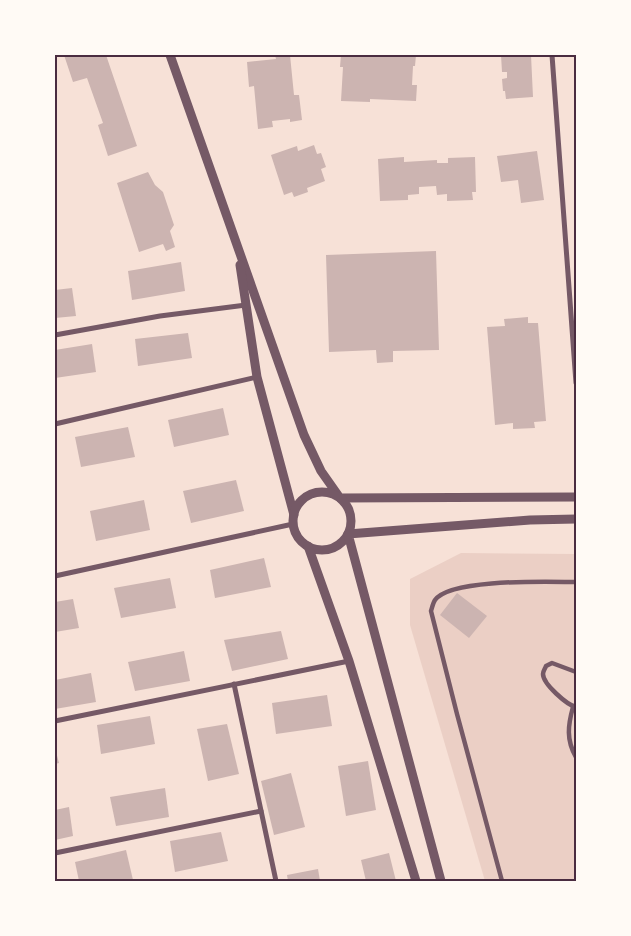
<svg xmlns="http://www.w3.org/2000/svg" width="631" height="936" viewBox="0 0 631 936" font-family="Bitter,serif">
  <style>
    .green { fill: #ebcfc5 }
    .building { fill: #ccb4b1 }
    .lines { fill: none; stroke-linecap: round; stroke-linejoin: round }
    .pedestrian { stroke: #755966; stroke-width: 4.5 }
    .minor { stroke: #755966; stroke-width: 5 }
    .tertiary { stroke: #755966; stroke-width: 9 }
    .neatline { fill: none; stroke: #4a2c40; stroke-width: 2 }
  </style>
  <rect width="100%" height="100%" fill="#f7e1d7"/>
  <!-- green -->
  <path class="green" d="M461,553L576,554V881H485L410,625V579Z"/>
  <!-- building -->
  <g class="building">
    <path d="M64,55H106L137,146L108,156L98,125L103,123L87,78L73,82Z"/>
    <path d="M275,55H290L294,95H299L302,120L290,122V119L272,121L273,127L258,129L254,86L249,87L247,62L276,59Z"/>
    <path d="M341,55H416L415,66H413L412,85H417L416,101L370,99V102L341,101L343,67H340Z"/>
    <path d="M501,55H531L533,97L506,99L505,91H503L502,79L507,78V72H502Z"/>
    <path d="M314,145L317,154L321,153L326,167L321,169L325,181L307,188L308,192L294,197L292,192L284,195L271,155L297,146L298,151Z"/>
    <path d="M537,151L544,200L521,203L518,180L501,182L497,156Z"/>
    <path d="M404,157V162L437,160V163H448V158L475,157L476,192H472L473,200L447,201V194L437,195L436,186L419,187V194L408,195V200L380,201L378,159Z"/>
    <path d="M148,172L155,185L163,192L174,225L170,231L175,247L166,251L163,244L139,252L117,183Z"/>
    <path d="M436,251L439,350L393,351V362L377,363L376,350L329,352L326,255Z"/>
    <path d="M181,262L185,291L132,300L128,271Z"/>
    <path d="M72,288L76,316L55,318V290Z"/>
    <path d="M528,317V323H538L546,421L534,422L535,428L513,429V423L495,425L487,327L505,326L504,319Z"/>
    <path d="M188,333L192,358L138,366L135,339Z"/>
    <path d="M92,344L96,372L55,378V350Z"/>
    <path d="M223,408L229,435L174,447L168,420Z"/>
    <path d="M128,427L135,457L81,467L75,437Z"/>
    <path d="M236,480L244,511L191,523L183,491Z"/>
    <path d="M144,500L150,530L96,541L90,511Z"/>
    <path d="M264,558L271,587L215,598L210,570Z"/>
    <path d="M170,578L176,608L121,618L114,588Z"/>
    <path d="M457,593L487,616L469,638L440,615Z"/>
    <path d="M73,599L79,628L55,632V602Z"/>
    <path d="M281,631L288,659L232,671L224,640Z"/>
    <path d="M184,651L190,681L135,691L128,662Z"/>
    <path d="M91,673L96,702L55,709V680Z"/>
    <path d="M327,695L332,726L276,734L272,703Z"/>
    <path d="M150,716L155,744L101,754L97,725Z"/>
    <path d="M227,724L239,774L208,781L197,729Z"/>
    <path d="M55,748L59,763L55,764Z"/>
    <path d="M368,761L376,810L346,816L338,766Z"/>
    <path d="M291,773L305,827L274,835L261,781Z"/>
    <path d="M165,788L169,817L116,826L110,797Z"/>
    <path d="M69,807L73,836L55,840V810Z"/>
    <path d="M221,832L228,861L175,872L170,841Z"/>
    <path d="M126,850L133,880L79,881L75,862Z"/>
    <path d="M389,853L396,881H366L361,860Z"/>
    <path d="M318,869L320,881H288L287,875Z"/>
  </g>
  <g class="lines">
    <!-- pedestrian -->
    <g class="pedestrian">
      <path d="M576,672L552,663L546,666C545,669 543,671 543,674C543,684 567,705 576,707"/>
      <path d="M573,707C568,725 566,740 576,757"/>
      <path d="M502,881L457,714L431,611C432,608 433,603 435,600C451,578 549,582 576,582"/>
    </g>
    <!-- minor -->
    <g class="minor">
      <path d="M552,55L576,383"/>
      <path d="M55,335L160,316L246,305"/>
      <path d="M55,424L257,377"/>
      <path d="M55,576L293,524"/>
      <path d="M234,684L276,881"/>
      <path d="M55,721L349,661"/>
      <path d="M55,853L261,811"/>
    </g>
    <!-- tertiary -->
    <g class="tertiary">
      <path d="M170,55L304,435L321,471L340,498L576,497"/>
      <path d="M240,265L257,377L294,515"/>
      <circle cx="322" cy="521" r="29"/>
      <path d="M308,546L349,661L416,881"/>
      <path d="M441,881L348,534L530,520L576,519"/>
    </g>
  </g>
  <!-- border -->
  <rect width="631" height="936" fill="none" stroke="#fffaf5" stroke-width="112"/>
  <rect x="56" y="56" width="519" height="824" class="neatline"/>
</svg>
